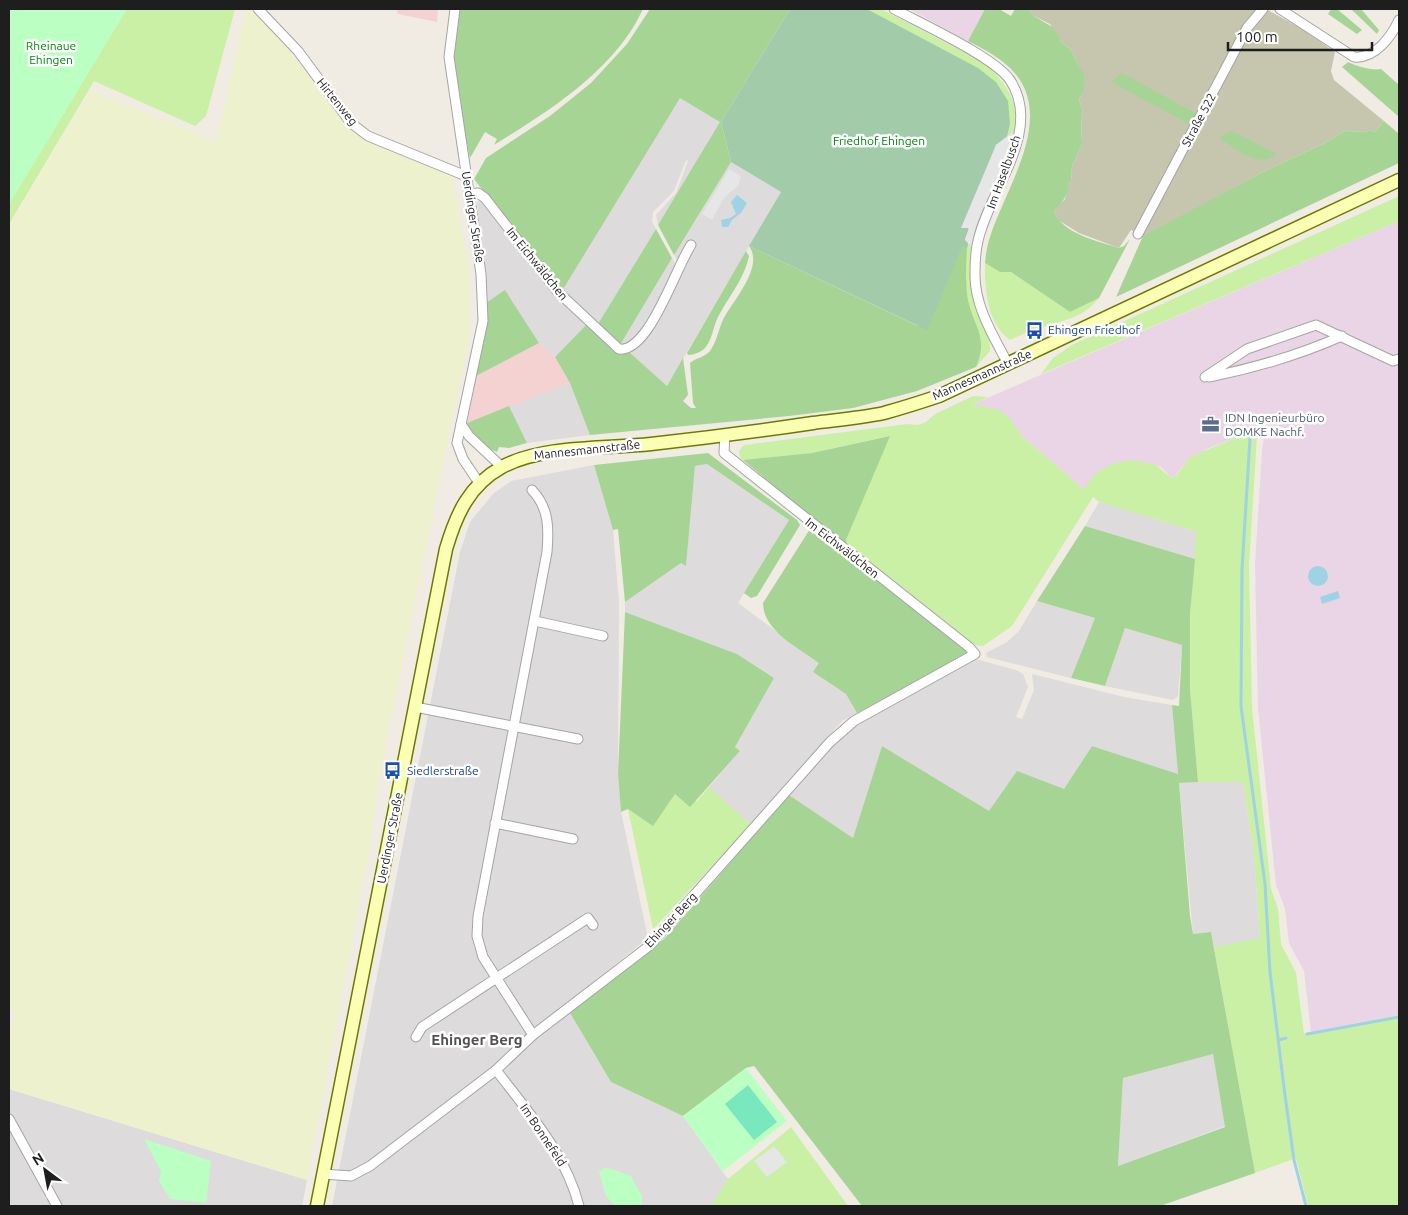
<svg xmlns="http://www.w3.org/2000/svg" width="1408" height="1215" viewBox="0 0 1408 1215" font-family="Ubuntu,sans-serif">
  <style>
    .residential { fill: #dddbdb }
    .commercial { fill: #f3d2d1 }
    .industrial { fill: #ead5e6 }
    .construction { fill: #c6c6ae }
    .farmland { fill: #eef1cd }
    .grass { fill: #c9f0a4 }
    .forest { fill: #a6d494; fill-rule: evenodd }
    .cemetery { fill: #a2cca9 }
    .park { fill: #bcffc2 }
    .pitch { fill: #79e8be }
    .parking { fill: #e6e6e6 }
    .water { fill: #9fd3e3 }
    .lines { fill: none; stroke-linecap: round; stroke-linejoin: round }
    .stream { stroke: #9fd3e3; stroke-width: 3 }
    .street-casing { stroke: #a5a5a5; stroke-width: 11 }
    .secondary-casing { stroke: #6c7b00; stroke-width: 15 }
    .street { stroke: #fff; stroke-width: 9 }
    .secondary { stroke: #faffb3; stroke-width: 12 }
    .labels { text-anchor: middle; stroke-width: 5; stroke-linejoin: round; paint-order: stroke }
    .park-label { font-size: 12px; fill: #00880d; stroke: #fff }
    .street-label { font-size: 12px; fill: #1e1e1e; stroke: #fff }
    .transit-label { font-size: 12px; fill: #164399; stroke: #fff; text-anchor: start }
    .service-label { font-size: 12px; fill: #4e5e75; stroke: #fff; text-anchor: start }
    .quarter-label { font-size: 15px; font-weight: bold; fill: #515151; stroke: #fff }
  </style>
  <rect width="100%" height="100%" fill="#f0ece3"/>
  <!-- residential -->
  <g class="residential">
    <path d="M679,97L721,122L658,225L656,215L676,193L688,161L686,160L674,191L653,212L652,222L656,229L598,324L562,291Z"/>
    <path d="M731,162L781,192L667,386L628,351L638,346L678,263L674,255Z"/>
    <path d="M482,201L559,299L587,324L555,357L539,343L505,291L486,303L477,202Z"/>
    <path d="M672,258L676,265L672,280L635,341L620,345Z"/>
    <path d="M570,383L590,435L527,443L509,406Z"/>
    <path d="M707,464L789,520L738,603L820,664L813,672L846,694L857,713L842,721L751,825L709,787L740,751L735,747L774,678L737,654L625,612V602L681,563L686,566L695,466Z"/>
    <path d="M594,465L613,530L619,602L618,774L621,812L648,938L565,1005L611,1082L683,1116L728,1179L711,1206H332L460,552L470,522L493,494L511,481Z"/>
    <path d="M1099,502L1196,531L1195,559L1085,526Z"/>
    <path d="M1037,601L1095,618L1071,678L987,657L986,653L1007,642L1019,631Z"/>
    <path d="M1125,628L1182,645L1178,696L1173,700L1105,686Z"/>
    <path d="M975,659L1016,670L1023,674L1028,687L1016,717L1022,719L1034,690L1032,674L1124,697L1172,705L1178,774L1092,746L1064,789L990,812L882,746L853,838L789,795L832,746L849,730Z"/>
    <path d="M1199,782H1243L1254,854L1260,939L1214,947L1211,932L1193,934L1179,783Z"/>
    <path d="M1213,1054L1225,1126L1118,1166L1123,1078Z"/>
    <path d="M9,1089L307,1180L302,1206H9Z"/>
  </g>
  <!-- commercial -->
  <g class="commercial">
    <path d="M396,9H438L437,22L398,14Z"/>
    <path d="M539,343L555,357L570,383L467,423L476,376Z"/>
  </g>
  <!-- industrial -->
  <g class="industrial">
    <path d="M909,9H985L968,41Z"/>
    <path d="M1399,221V1015L1311,1032L1304,971L1289,943L1285,909L1276,885L1258,708L1255,564L1262,450L1267,420L1260,422L1258,438L1256,435L1245,434L1207,449L1184,465L1176,475L1171,478L1161,467L1130,460L1119,464L1083,489L1022,436L1011,420L973,404Z"/>
  </g>
  <!-- construction -->
  <path class="construction" d="M1028,9H1266L1302,29L1335,52L1331,71L1334,80L1384,121L1375,132L1371,130L1366,132L1345,131L1327,142L1261,173L1144,237L1131,230L1119,248L1079,233L1058,220L1054,211L1065,199L1068,183L1071,182L1072,166L1082,144L1081,115L1083,112L1079,99L1083,92L1078,64L1071,50L1061,42L1050,24L1034,16Z"/>
  <!-- farmland -->
  <path class="farmland" d="M246,9H256L348,125L451,174L470,271L469,337L379,779L370,846L307,1180L9,1089V1039L14,1013L9,1011V224L90,90L216,141Z"/>
  <!-- grass -->
  <g class="grass">
    <path d="M9,9H235L206,116L195,126L94,81L9,224Z"/>
    <path d="M867,9H881L981,61C1001,75 1026,108 1013,133L1007,137L1010,124L996,82L977,68Z"/>
    <path d="M1399,196V221L1041,374L1053,358L1072,345Z"/>
    <path d="M969,241L972,247L970,276L973,298L990,342V351L976,367C989,339 974,327 968,300C965,281 964,260 969,241Z"/>
    <path d="M985,263L1000,272H1011L1070,312L1099,298C1081,320 1064,319 1039,329L1038,327L1010,340C988,325 984,288 985,263Z"/>
    <path d="M973,396L988,397L973,404L1000,410L1011,420L1022,436L1083,489L1096,473L1112,464L1130,460L1155,464L1171,478L1177,475L1190,457L1245,434L1251,433L1257,435L1249,565L1252,708L1271,889L1278,909L1281,944L1296,973L1304,1034L1399,1015V1206H1308L1296,1158L1255,1173L1214,947L1260,938L1254,854L1243,782H1198L1190,689V614L1196,531L1099,502L1093,497L1012,626L983,646L972,645L848,548L846,540L889,436L812,453L743,460L740,458L739,451L744,445L907,424L918,425L926,422L935,414Z"/>
    <path d="M709,787L751,825L653,929L628,809L653,825L675,794L697,801Z"/>
    <path d="M791,1127L848,1206H711L728,1179Z"/>
  </g>
  <!-- forest -->
  <g class="forest">
    <path d="M459,9H643C615,70 549,111 494,145L497,139L485,132L470,158L471,164L453,71V42Z"/>
    <path d="M650,9H790L721,122L731,162L674,255L658,225L720,122L680,98L562,291L474,179L486,158L550,116L591,83L627,44Z"/>
    <path d="M985,9H999L1011,16L1015,9H1028L1034,16L1054,28L1061,42L1071,50L1078,64L1085,76L1083,92L1079,99L1083,112L1081,115L1082,144L1072,166L1071,182L1068,183C1069,194 1062,204 1054,211C1062,234 1098,241 1119,248L1124,246L1130,239L1099,298L1070,312L1011,272H1000L985,263C986,254 987,245 990,237C1006,186 1059,114 1009,67C997,56 982,48 968,41Z"/>
    <path d="M1331,9H1337L1362,30L1357,34L1328,14Z"/>
    <path d="M1351,9H1361L1379,30L1377,34Z"/>
    <path d="M1348,62C1355,66 1373,71 1381,69L1399,85V117L1342,67Z"/>
    <path d="M1122,73L1197,114L1191,125L1111,82Z"/>
    <path d="M1384,121L1399,134V163L1116,297L1143,236L1261,173L1327,142L1345,131L1366,132L1371,130L1375,132Z"/>
    <path d="M1232,131L1273,152L1276,154C1261,170 1235,148 1221,140V136Z"/>
    <path d="M656,229L672,258L620,345L598,324Z"/>
    <path d="M749,246L918,326L962,246L967,249C966,266 965,282 968,300C974,327 989,338 976,367L917,391L853,408L789,416L590,435L570,383L555,357L587,324L621,355L628,351L667,386L683,358L688,395L683,401L691,408H696L693,403L690,363C696,358 705,357 710,351C716,343 718,332 722,322C731,302 765,268 749,246Z"/>
    <path d="M746,251L749,256C744,280 728,297 717,319C713,328 712,340 705,348C701,352 694,355 688,355L687,353Z"/>
    <path d="M505,290L539,343L476,376L487,317L486,303Z"/>
    <path d="M509,406L527,443L509,448L499,447L497,452C483,447 473,437 467,423Z"/>
    <path d="M890,436L846,540L848,548L743,460L812,453Z"/>
    <path d="M708,453L797,520L800,525L757,596L751,598L744,593L789,520L707,464L695,466L686,566L681,563L625,602L618,529L613,530L594,465Z"/>
    <path d="M1085,526L1195,559L1190,614V689L1198,782L1179,783L1190,916L1193,934L1211,932L1255,1173L1160,1206H862L754,1066L746,1068L683,1116L611,1082L570,1013L664,939L789,795L853,838L882,746L989,811L1017,771L1064,789L1092,746L1178,774L1172,705L1179,706L1182,645L1125,628L1105,686L1071,678L1095,618L1037,601ZM1213,1054L1225,1127L1118,1166L1123,1078Z"/>
    <path d="M810,529L848,555L967,649V655L857,713L846,694L813,672L819,663C799,648 763,631 763,603Z"/>
    <path d="M625,612L737,654L774,678L735,747L740,751L690,807L675,794L653,826L628,809L621,812L618,774Z"/>
  </g>
  <!-- cemetery -->
  <path class="cemetery" d="M790,9H867L978,68L996,82L1008,101L1010,124L1007,137L996,145L967,227L969,229L965,239L969,241L967,249L962,247L927,330L749,246L781,192L731,162L721,122Z"/>
  <!-- park -->
  <g class="park">
    <path d="M9,9H127L9,205Z"/>
    <path d="M746,1068L787,1121L723,1171L683,1116Z"/>
    <path d="M144,1139L211,1161L206,1203L170,1199L159,1181L161,1172Z"/>
    <path d="M605,1167L631,1176L642,1196V1206H615L606,1196L599,1172Z"/>
  </g>
  <!-- pitch -->
  <path class="pitch" d="M748,1085L777,1122L754,1140L725,1104Z"/>
  <!-- parking -->
  <g class="parking">
    <path d="M1014,131L1012,144L972,247L965,240L969,228H961L996,145Z"/>
    <path d="M729,169L741,176L738,186L724,198L712,220L702,214Z"/>
    <path d="M774,1146L787,1162L767,1177L754,1161Z"/>
  </g>
  <!-- water -->
  <g class="water">
    <path d="M737,195L747,203L741,213L732,220L728,227H722L721,220L730,218L736,214L731,202Z"/>
    <circle cx="1318" cy="576" r="10"/>
    <path d="M1338,591L1340,598L1322,604L1320,597Z"/>
  </g>
  <g class="lines">
    <!-- stream -->
    <g class="stream">
      <path d="M1250,438L1242,570L1241,706L1265,884L1270,972L1284,1088L1294,1160L1306,1206"/>
      <path d="M1307,1034L1399,1017"/>
      <path d="M1279,1040L1286,1038"/>
    </g>
    <defs>
      <g id="street">
        <path d="M258,9L298,51L351,123L368,136L466,176"/>
        <path d="M455,9L449,57L481,274L483,321L457,443L463,459L479,483"/>
        <path d="M894,9C922,24 994,57 1010,80C1044,131 988,192 978,241C975,252 975,265 975,276C975,307 994,337 1008,364"/>
        <path d="M1280,9L1354,57C1375,59 1391,37 1399,20"/>
        <path d="M469,194L478,193L485,198L557,291L619,349C649,353 676,267 691,245"/>
        <path d="M1138,234L1247,28L1263,9"/>
        <path d="M1205,377L1247,349L1316,325L1393,361L1399,359"/>
        <path d="M1209,377C1255,368 1299,355 1342,336"/>
        <path d="M461,424L469,436L502,467"/>
        <path d="M532,490C549,508 549,528 547,552L478,916L477,936L483,957L533,1035"/>
        <path d="M535,621L603,636"/>
        <path d="M415,707L578,739"/>
        <path d="M495,823L573,839"/>
        <path d="M416,1037L422,1027L588,918L593,925"/>
        <path d="M496,1070C528,1112 566,1154 579,1206"/>
        <path d="M9,1119L57,1206"/>
        <path d="M323,1174L351,1176L370,1166L496,1070L533,1035L649,946L830,742L854,721L975,654L969,647L724,453L725,435"/>
      </g>
      <path id="secondary" d="M317,1206L446,549C456,515 469,485 502,467C542,445 605,449 651,444C705,438 759,431 813,423C836,420 861,418 884,413C902,408 921,402 939,396L1399,180"/>
    </defs>
    <!-- street casing -->
    <use href="#street" class="street-casing"/>
    <!-- secondary casing -->
    <use href="#secondary" class="secondary-casing"/>
    <!-- street -->
    <use href="#street" class="street"/>
    <!-- secondary -->
    <use href="#secondary" class="secondary"/>
  </g>
  <!-- icons -->
  <defs>
    <symbol id="bus-bare" viewBox="-9 -9 18 18"><path d="M-5-6H5V4H4V6H2V4H-2V6H-4V4H-5ZM-3.5-4V0h7V-4ZM-3.5 1.2v1.5H-2V1.2ZM2 1.2v1.5H3.5V1.2Z" fill="#1a4fb4" stroke="#fff" stroke-width="2.5" paint-order="stroke"/></symbol>
    <symbol id="office-bare" viewBox="-9 -9 18 18"><path d="M-6-3h4V-5.5h4V-3h4V5H-6ZM-1-4.5V-3h2v-1.5ZM-6 0V1H6V0Z" fill="#5c6f8a" stroke="#fff" stroke-width="2.5" paint-order="stroke"/></symbol>
  </defs>
  <g fill-rule="evenodd">
    <use href="#bus-bare" x="1022" y="318" width="25" height="25"/>
    <use href="#office-bare" x="1198" y="412" width="25" height="25"/>
    <use href="#bus-bare" x="380" y="758" width="25" height="25"/>
  </g>
  <g class="labels">
    <!-- park labels -->
    <g class="park-label">
      <text x="51" y="50">Rheinaue<tspan x="51" dy="14">Ehingen</tspan></text>
      <text x="879" y="145">Friedhof Ehingen</text>
    </g>
    <!-- street labels -->
    <g class="street-label">
      <text transform="translate(337 102) rotate(51)" y="4">Hirtenweg</text>
      <text transform="translate(1199 120) rotate(-62)" y="4">Straße 522</text>
      <text transform="translate(1004 172) rotate(-70)" y="4">Im Haselbusch</text>
      <text transform="translate(473 217) rotate(81)" y="4">Uerdinger Straße</text>
      <text transform="translate(537 264) rotate(51)" y="4">Im Eichwäldchen</text>
      <text transform="translate(982 375) rotate(-24)" y="4">Mannesmannstraße</text>
      <text transform="translate(587 450) rotate(-6)" y="4">Mannesmannstraße</text>
      <text transform="translate(842 548) rotate(38)" y="4">Im Eichwäldchen</text>
      <text transform="translate(390 838) rotate(-79)" y="4">Uerdinger Straße</text>
      <text transform="translate(671 920) rotate(-47)" y="4">Ehinger Berg</text>
      <text transform="translate(543 1135) rotate(56)" y="4">Im Bonnefeld</text>
    </g>
    <!-- transit labels -->
    <g class="transit-label">
      <text x="1048" y="334">Ehingen Friedhof</text>
      <text x="407" y="775">Siedlerstraße</text>
    </g>
    <!-- service labels -->
    <g class="service-label">
      <text x="1225" y="422">IDN Ingenieurbüro<tspan x="1225" dy="14">DOMKE Nachf.</tspan></text>
    </g>
    <!-- quarter labels -->
    <g class="quarter-label">
      <text x="477" y="1045">Ehinger Berg</text>
    </g>
  </g>
  <!-- border -->
  <rect width="1408" height="1215" fill="none" stroke="#1e1e1e" stroke-width="20"/>
  <!-- north arrow -->
  <g transform="translate(45 1170) rotate(328)" stroke="#ffffff" stroke-width="4" paint-order="stroke">
  <path d="M0-4L9 19L0 12L-9 19Z" fill="#1e1e1e"/>
  <text y="-8" font-size="14" font-weight="bold" text-anchor="middle" fill="#1e1e1e">N</text>
  </g>
  <!-- scale -->
  <path d="M1228 42v8h144v-8" fill="none" stroke="#1e1e1e" stroke-width="2.5"/>
  <text x="1236" y="42" font-size="15" fill="#1e1e1e" stroke="#ffffff" stroke-width="4" paint-order="stroke">100 m</text>
</svg>
